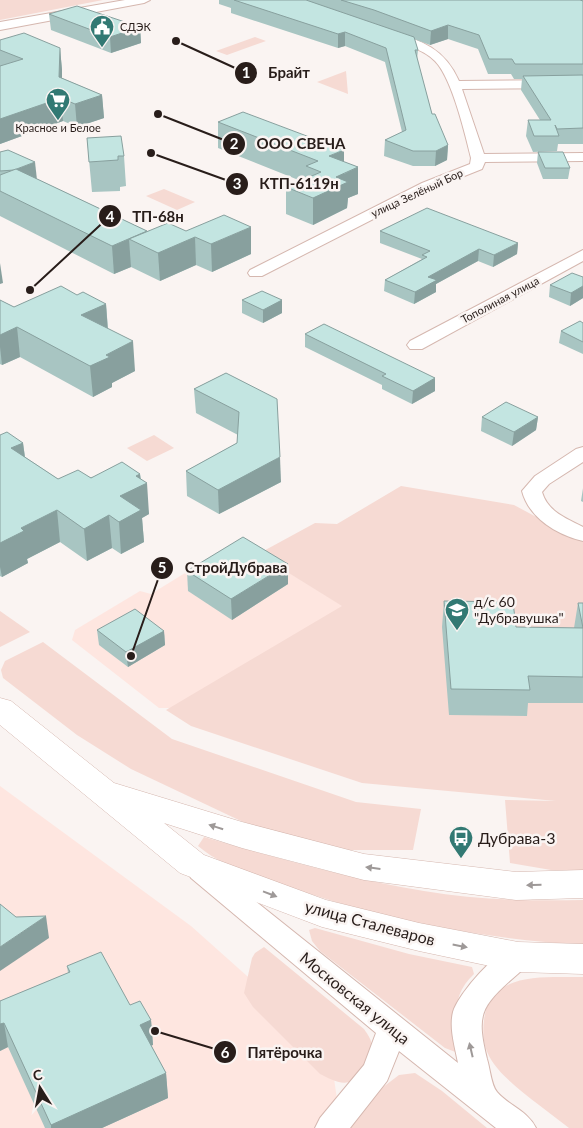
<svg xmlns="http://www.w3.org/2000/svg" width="583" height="1128" viewBox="0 0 583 1128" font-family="Lato,sans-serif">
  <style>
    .built { fill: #fee6e0 }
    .green { fill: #f6dad3 }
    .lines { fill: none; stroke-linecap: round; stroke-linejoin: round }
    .minor-casing { stroke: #d5b7af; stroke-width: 2 }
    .major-casing { stroke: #d5b7af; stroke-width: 1 }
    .minor { fill: #fff; fill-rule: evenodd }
    .major { fill: #fff; fill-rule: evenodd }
    .wall { fill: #a8c5c2 }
    .shaded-wall { fill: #88a09e }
    .building { fill: #c3e5e1; stroke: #88a09e }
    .oneway { fill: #9e9998 }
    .labels { text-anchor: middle; stroke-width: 5; stroke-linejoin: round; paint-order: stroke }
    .far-poi-label { font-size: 11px; fill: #281d1a; stroke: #faf4f2; text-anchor: start }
    .far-street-label { font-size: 11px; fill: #281d1a; stroke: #faf4f2 }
    .poi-label { font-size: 14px; fill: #281d1a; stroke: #faf4f2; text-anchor: start }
    .near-poi-label { font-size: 16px; fill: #281d1a; stroke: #faf4f2; text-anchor: start }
    .near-street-label { font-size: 16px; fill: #281d1a; stroke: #faf4f2 }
    .leader { fill: none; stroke: #281d1a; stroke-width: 2 }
    .callout-dot { fill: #281d1a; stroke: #faf4f2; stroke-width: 2 }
    .mark-label { font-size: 15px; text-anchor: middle; font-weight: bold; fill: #fff }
    .callout-label { font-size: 15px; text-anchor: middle; font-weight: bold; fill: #281d1a; stroke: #faf4f2; stroke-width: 5; stroke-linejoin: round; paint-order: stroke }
  </style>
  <rect width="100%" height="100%" fill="#faf4f2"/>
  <!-- built -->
  <g class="built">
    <path d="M258,554L343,606L252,661L183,708H159L72,640L75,630L140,591L151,594L198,565Z"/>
    <path d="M0,786L191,926L330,1050L341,1128H0Z"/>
  </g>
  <!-- green -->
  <g class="green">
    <path d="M0,0H103L0,20Z"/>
    <path d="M255,37L266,41L227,55L216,51Z"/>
    <path d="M346,71L348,94L317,82Z"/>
    <path d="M164,189L195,202L177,210L146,196Z"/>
    <path d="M154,435L174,448L147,461L127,448Z"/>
    <path d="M401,486L514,505L583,542V872L551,870L510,863L505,800L556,801L362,783L191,726L166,710L342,606L258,554L315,523L337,524Z"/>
    <path d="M0,611L30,632L0,647Z"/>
    <path d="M43,642L172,739L356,802L421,809L413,850H341L243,822L131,769L77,735L3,678L1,670L5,661Z"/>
    <path d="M204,837C277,858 349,879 424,891C477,900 530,901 583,900V945C476,938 377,919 276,882C248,872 220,865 198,846Z"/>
    <path d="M315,928L409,954L472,967L474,974C450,996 455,1024 458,1053L445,1048L320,951L312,941L309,930Z"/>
    <path d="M264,947L364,1029C368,1035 372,1040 372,1047C373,1057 359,1078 349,1082C340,1085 328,1078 320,1074L253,1007L244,993L252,958L255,953Z"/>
    <path d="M583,977V1128H569C548,1111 508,1084 494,1064C484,1051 482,1036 484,1020C490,970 546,978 583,977Z"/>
    <path d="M415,1073L442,1091L487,1128H347L378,1091L399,1075Z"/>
  </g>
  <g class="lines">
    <defs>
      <g id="minor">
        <path d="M125,0H150L144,3L0,30V22Z"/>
        <path d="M390,32C422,40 445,49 459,81L583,80V88L462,89L484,154L583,153V161L485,162L482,169L432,189L262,276H250L248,273L250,270L422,183L470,164L471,158C465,134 452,78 435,61C422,48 402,44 386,39L384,36L386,33Z"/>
        <path d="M583,250V261L422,349H410L407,345L410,341Z"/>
        <path d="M583,447V462L549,484L542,492C548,512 566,518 583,527V541C557,535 529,518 522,491L535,476L576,449Z"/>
        <path d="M200,861L209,864L458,1063C455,1047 449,1028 453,1012C458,994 498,948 517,946C520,946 525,948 528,949L532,957C527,967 520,972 512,979C479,1008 477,1017 487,1059C490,1068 491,1085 497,1092C509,1106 527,1110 536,1128H496L399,1051L387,1081L350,1128H315L320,1118L364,1065L376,1033L191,878L187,871L191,864Z"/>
      </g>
      <path id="major" d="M0,698L11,701L114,783L242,822L364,854L516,872L583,870V898L516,900L364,880L242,848L164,823L204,855L326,900L419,923L518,942L583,944V974L518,972L419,951L322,927L180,873L0,725Z"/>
    </defs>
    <!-- minor casing -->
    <use href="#minor" class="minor-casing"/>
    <!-- major casing -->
    <use href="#major" class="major-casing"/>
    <!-- minor -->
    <use href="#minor" class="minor"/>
    <!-- major -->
    <use href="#major" class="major"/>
  </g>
  <!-- wall -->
  <g class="wall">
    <path d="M219,0H583V144H558L557,151L533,152L526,136L528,120H540L521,90L522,79H514L511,74H488L478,49L448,39L430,45L414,39L418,50L417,60L432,114L448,145L447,160L435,166H413L384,156L385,140L402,132L385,62L345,46L338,48L231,13V8L219,4Z"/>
    <path d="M49,14L140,27L141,43L111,53L51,30Z"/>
    <path d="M0,40L60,48L62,70V78L102,95L104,118L77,127L63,121L0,144Z"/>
    <path d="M218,122L344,162L358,167V194L348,198L347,208L313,225L286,214V187L301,181L218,148Z"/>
    <path d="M87,138L124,156L126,186L120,187V191L92,192Z"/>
    <path d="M0,152L37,179L147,231H186L251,254L212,272L196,265L160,281L131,267L114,274L0,216Z"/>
    <path d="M538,152L570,168L568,179H543L537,163Z"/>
    <path d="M380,231L518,243L517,254L493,267L478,261L436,284V292L414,304L384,291L385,280L422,259L380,243Z"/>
    <path d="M583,277V298L570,306L549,297L550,285Z"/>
    <path d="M77,295L106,304L108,329L135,371L112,383V387L93,397L20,357L2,365L0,364V300L14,307Z"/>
    <path d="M242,300H282V313L263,323L242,313Z"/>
    <path d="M583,323V354L559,343L561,331Z"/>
    <path d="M305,334L435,378V391L412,404L382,389V385L305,347Z"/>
    <path d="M226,373L281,482L219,514L187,496L186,471L237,443L238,435L196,413L194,389Z"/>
    <path d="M482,417H538L536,430L512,446L481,431Z"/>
    <path d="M0,435L23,443L25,457L58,479L140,474L141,479L149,514L142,518L144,542L121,554L112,548L87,561L60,542L27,559L28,563L2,577L0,576Z"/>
    <path d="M583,488V502L581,501Z"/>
    <path d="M187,571L288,584L232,620L188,591Z"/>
    <path d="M444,601L516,627L574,628L578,603H583V703H528L527,716L449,715L442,627Z"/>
    <path d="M97,630L164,631L165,645L128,667L99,645Z"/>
    <path d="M67,966L130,1005L151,1020L153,1045H151L166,1073L168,1098L102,1128H45L8,1047L0,1051V1001L68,973Z"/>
  </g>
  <!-- shaded-wall -->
  <g class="shaded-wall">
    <path d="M448,25V39L430,45L431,31Z"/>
    <path d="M140,27L141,43L111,53L110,37Z"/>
    <path d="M345,32V46L338,48V34Z"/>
    <path d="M60,48L62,70V100L59,77Z"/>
    <path d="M102,95L104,118L77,127L75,104Z"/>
    <path d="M61,98L63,121L0,144V119Z"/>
    <path d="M448,145L447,160L435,166L436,151Z"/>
    <path d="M344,150V174L358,167V194L348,198L347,208L313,225V198L329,156Z"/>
    <path d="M35,162L38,189L14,170Z"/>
    <path d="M251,227V254L212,272L211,244Z"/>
    <path d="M195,237L196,265L160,281L158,253Z"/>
    <path d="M129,239L131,267L114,274L112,246Z"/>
    <path d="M518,243L517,254L493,267L494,255Z"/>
    <path d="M479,249L478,261L436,284V292L414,304L415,292L428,277Z"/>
    <path d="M0,263L3,283L0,284Z"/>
    <path d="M583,286V298L570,306L571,293Z"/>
    <path d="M282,300V313L263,323V310Z"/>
    <path d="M106,304L108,333L81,315Z"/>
    <path d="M17,327L20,357L2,365L0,347V335Z"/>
    <path d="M133,341L135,371L112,383V387L93,397L90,366L106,355Z"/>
    <path d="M435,378V391L412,404L413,391Z"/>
    <path d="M538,417L536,430L512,446L514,432Z"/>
    <path d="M23,443L27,474L11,448Z"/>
    <path d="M280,457L281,482L219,514L218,490Z"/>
    <path d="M140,474L141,485L147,483L149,514L142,518L144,542L121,554L119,522L120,496L136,476Z"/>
    <path d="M57,510L60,542L27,559L28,563L2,577L0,567V543L21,528Z"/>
    <path d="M109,515L112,548L87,561L84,529Z"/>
    <path d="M288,564V584L232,620L231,599Z"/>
    <path d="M164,631L165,645L128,667L126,652Z"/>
    <path d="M46,916L49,938L0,971V947Z"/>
    <path d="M151,1020L153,1045L143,1049L140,1025Z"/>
    <path d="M4,1023L8,1047L0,1051V1024Z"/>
    <path d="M166,1073L168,1098L102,1128H51V1125Z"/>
  </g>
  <!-- building -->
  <g class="building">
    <path d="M234,0H306L414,37L418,50H415L432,114H435L448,145L436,151H413L385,140L406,130L386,48L345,32L338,34Z"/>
    <path d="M341,0H580L583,1V64H515L512,59H489L479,35L448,25L431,31L374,10Z"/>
    <path d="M77,6L140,27L110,37L49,14Z"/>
    <path d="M24,33L60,48L59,77L102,95L75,104L61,98L0,119V66L23,59L0,50V40Z"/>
    <path d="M583,75V128L557,129L555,125L559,136H534L528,120H551L523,76Z"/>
    <path d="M243,112L344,150L329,156L358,167L336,177L348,182L313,198L286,187L321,172L306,166L318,161L218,122Z"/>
    <path d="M121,136L124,156H118V160L89,162L87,138Z"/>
    <path d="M8,150L35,162L14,170L0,171V152Z"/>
    <path d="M538,152H563L570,168H545Z"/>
    <path d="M16,169L147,231L112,246L0,191V175Z"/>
    <path d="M427,208L518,243L494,255L479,249L428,277L437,280L415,292L385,280L427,257L422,255L430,251L380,231Z"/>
    <path d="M224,215L251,227L211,244L195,237L158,253L129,239L168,223L186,231Z"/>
    <path d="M572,273L583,277V286L571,293L550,285Z"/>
    <path d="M61,286L77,295L83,292L106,304L81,315L133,341L106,355L110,357L90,366L17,327L0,335V300L14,307Z"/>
    <path d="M262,291L282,300L263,310L242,300Z"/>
    <path d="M580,321L583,323V342L561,331Z"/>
    <path d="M324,324L435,378L413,391L382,376L386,374L305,334Z"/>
    <path d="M226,373L277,399L280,457L218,490L186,471L237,443L239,412L194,389Z"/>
    <path d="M506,402L538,417L514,432L482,417Z"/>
    <path d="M7,432L23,443L11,448L58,479L78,470L91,478L122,462L140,474L136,476L147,483L120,496L141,510L119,522L109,515L84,529L57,510L21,528L24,531L0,543V435Z"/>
    <path d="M243,537L288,564L231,599L187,571Z"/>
    <path d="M444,601L513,602L516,627L583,628L578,603H583V677L528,676L530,690L451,689Z"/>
    <path d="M135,609L164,631L126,652L97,630Z"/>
    <path d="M0,904L16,917L46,916L0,947Z"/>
    <path d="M101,952L130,1005L140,1001L151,1020L140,1025L166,1073L51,1125L4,1023L0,1024V1001L70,972L67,966Z"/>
  </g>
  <!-- one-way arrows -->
  <defs><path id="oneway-solid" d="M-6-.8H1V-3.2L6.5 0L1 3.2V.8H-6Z" transform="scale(1.25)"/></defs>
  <g class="oneway">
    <use href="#oneway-solid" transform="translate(216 827) rotate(-163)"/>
    <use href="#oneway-solid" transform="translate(373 868) rotate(-173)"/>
    <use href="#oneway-solid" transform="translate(534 885) rotate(179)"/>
    <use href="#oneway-solid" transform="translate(270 894) rotate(21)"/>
    <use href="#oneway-solid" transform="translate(460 946) rotate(11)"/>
    <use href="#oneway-solid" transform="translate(471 1050) rotate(-103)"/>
  </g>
  <!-- icons -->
  <defs>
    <symbol id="civic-pin" viewBox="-11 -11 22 30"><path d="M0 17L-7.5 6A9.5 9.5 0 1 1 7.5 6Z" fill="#327973" stroke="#faf4f2"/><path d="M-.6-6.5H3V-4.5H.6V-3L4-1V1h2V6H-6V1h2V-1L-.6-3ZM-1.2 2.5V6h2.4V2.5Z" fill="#fff"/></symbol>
    <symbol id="supermarket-pin" viewBox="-11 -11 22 30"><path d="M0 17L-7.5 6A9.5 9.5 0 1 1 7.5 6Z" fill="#327973" stroke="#faf4f2"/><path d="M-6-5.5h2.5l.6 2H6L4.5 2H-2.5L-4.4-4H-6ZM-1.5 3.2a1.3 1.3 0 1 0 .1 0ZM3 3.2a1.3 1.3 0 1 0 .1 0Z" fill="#fff"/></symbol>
    <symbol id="school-pin" viewBox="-11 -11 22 30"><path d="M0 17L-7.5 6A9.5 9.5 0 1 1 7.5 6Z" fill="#327973" stroke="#faf4f2"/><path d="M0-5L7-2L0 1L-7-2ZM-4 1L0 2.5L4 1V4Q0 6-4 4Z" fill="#fff"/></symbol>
    <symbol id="bus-pin" viewBox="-11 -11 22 30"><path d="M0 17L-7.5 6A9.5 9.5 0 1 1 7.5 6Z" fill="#327973" stroke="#faf4f2"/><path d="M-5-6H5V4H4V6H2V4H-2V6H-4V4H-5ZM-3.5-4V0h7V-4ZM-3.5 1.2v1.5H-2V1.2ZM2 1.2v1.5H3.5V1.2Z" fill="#fff"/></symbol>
  </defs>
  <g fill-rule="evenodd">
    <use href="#civic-pin" x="88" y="13" width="28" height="38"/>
    <use href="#supermarket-pin" x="44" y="86" width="28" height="38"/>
    <use href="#school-pin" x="443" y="596" width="28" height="38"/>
    <use href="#bus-pin" x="447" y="824" width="28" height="38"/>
  </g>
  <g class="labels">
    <!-- far-poi labels -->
    <g class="far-poi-label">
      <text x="120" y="31">СДЭК</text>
      <text x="58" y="132" text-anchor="middle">Красное и Белое</text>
    </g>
    <!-- far-street labels -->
    <g class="far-street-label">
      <text transform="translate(417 193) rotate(-25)" y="4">улица Зелёный Бор</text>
      <text transform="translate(500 300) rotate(-28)" y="4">Тополиная улица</text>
    </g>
    <!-- poi labels -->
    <g class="poi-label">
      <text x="474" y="607">д/с 60<tspan x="474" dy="16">"Дубравушка"</tspan></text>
    </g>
    <!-- near-poi labels -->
    <g class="near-poi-label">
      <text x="478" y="844">Дубрава-3</text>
    </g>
    <!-- near-street labels -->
    <g class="near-street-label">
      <text transform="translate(370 923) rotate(15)" y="6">улица Сталеваров</text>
      <text transform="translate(355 998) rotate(39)" y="6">Московская улица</text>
    </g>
  </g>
  <!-- callouts -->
  <path class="leader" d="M176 41L246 73M158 114L234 144M151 153L237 184M30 290L110 216M131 656L162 568M155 1031L225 1052"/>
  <g class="callout-dot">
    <circle cx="176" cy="41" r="5"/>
    <circle cx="158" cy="114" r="5"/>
    <circle cx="151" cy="153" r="5"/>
    <circle cx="30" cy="290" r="5"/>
    <circle cx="131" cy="656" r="5"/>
    <circle cx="155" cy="1031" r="5"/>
    <circle cx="246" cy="73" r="12"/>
    <circle cx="234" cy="144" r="12"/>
    <circle cx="237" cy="184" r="12"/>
    <circle cx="110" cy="216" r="12"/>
    <circle cx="162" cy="568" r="12"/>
    <circle cx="225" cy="1052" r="12"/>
  </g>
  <g class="mark-label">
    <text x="246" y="78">1</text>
    <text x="234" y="149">2</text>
    <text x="237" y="189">3</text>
    <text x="110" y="222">4</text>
    <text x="162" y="573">5</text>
    <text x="225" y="1058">6</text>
  </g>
  <g class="callout-label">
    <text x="289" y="78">Брайт</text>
    <text x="301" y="149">ООО СВЕЧА</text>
    <text x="299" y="189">КТП-6119н</text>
    <text x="158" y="222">ТП-68н</text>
    <text x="236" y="573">СтройДубрава</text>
    <text x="285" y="1058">Пятёрочка</text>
  </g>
  <!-- north arrow -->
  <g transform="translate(40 1088) rotate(349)" stroke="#faf4f2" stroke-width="4" paint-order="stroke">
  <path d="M0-4L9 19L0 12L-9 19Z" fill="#281d1a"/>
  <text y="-8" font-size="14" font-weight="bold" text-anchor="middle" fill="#281d1a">С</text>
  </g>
</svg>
